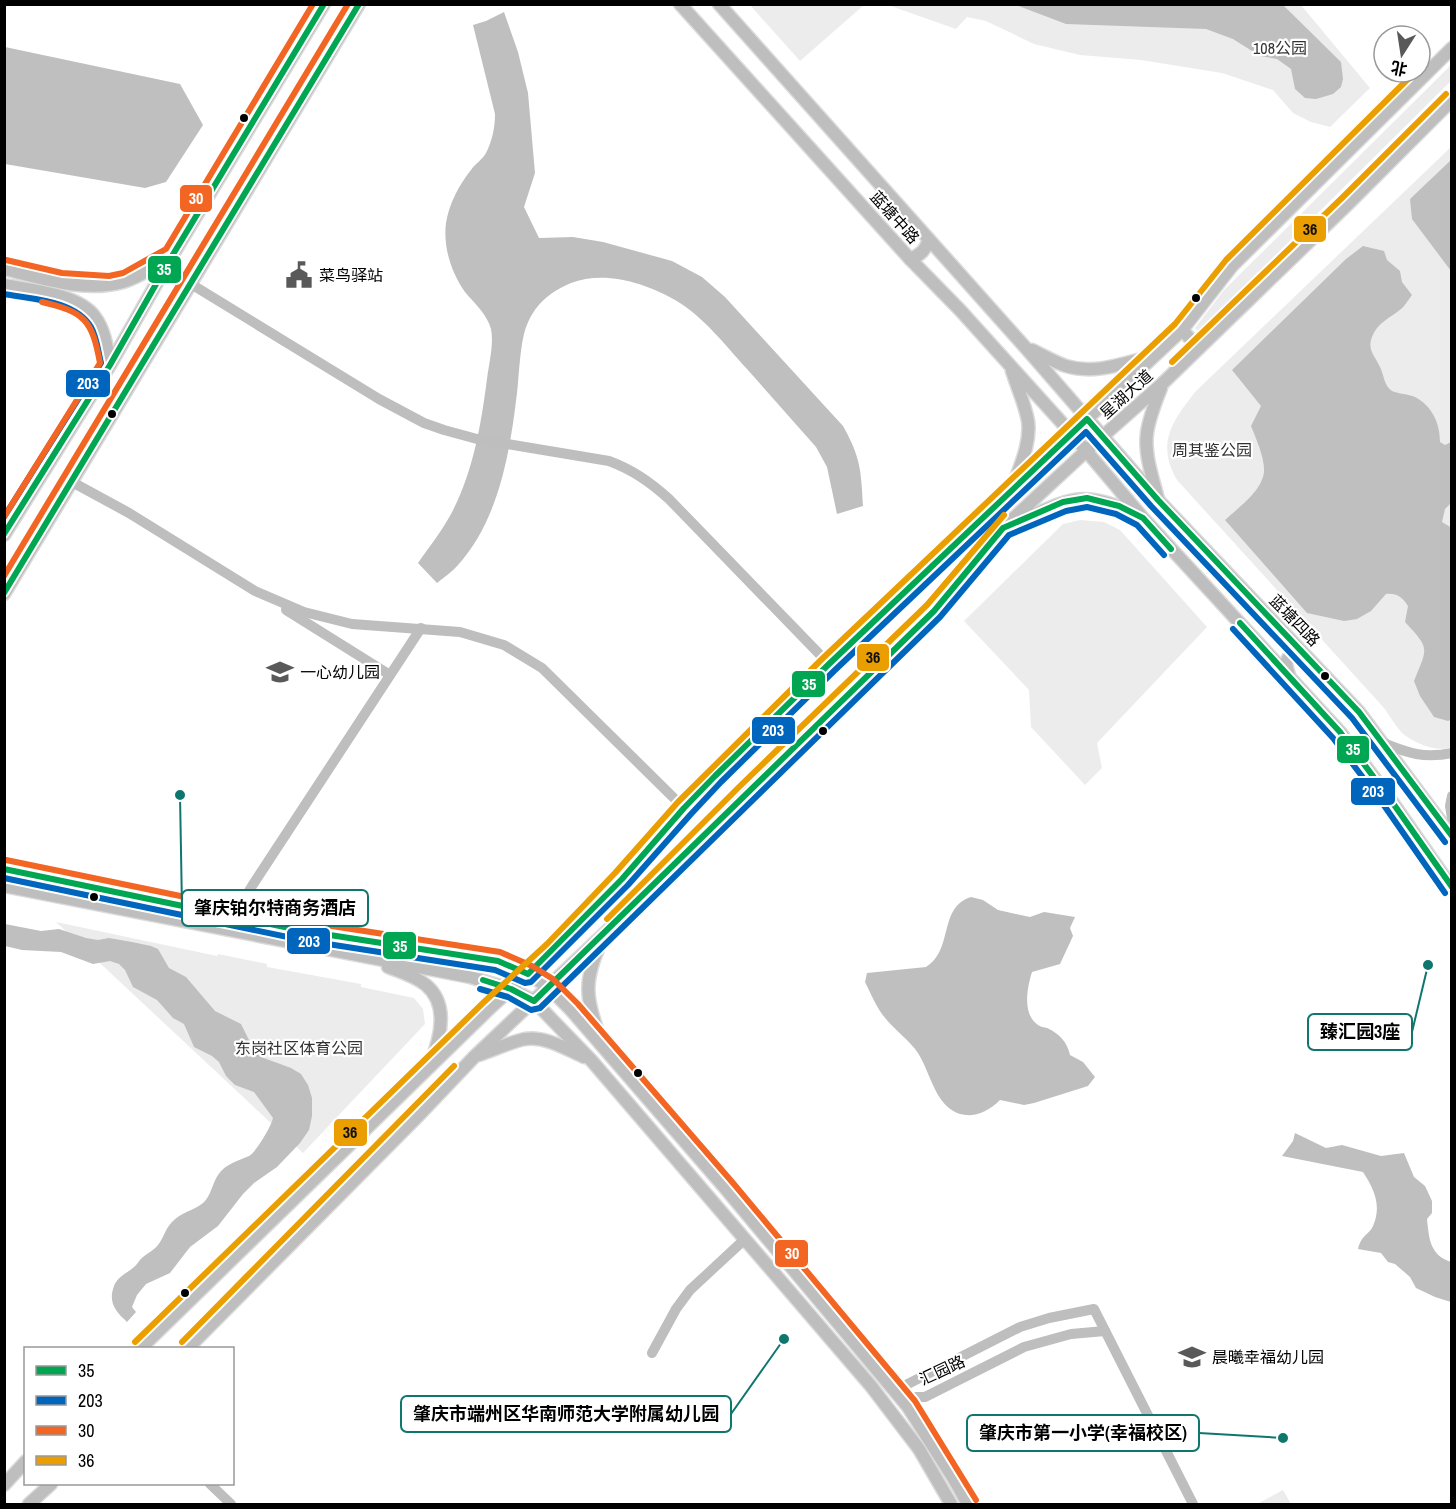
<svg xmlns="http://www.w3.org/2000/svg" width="1456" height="1509" viewBox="0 0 1456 1509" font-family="'Archivo Narrow','Noto Sans SC',sans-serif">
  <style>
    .green { fill: #ececec }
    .water { fill: #bfbfbf }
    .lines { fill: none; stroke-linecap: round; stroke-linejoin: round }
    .major-casing { stroke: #dbdbdb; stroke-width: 15 }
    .minor { stroke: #bebebe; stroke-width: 10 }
    .major { stroke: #bebebe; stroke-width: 12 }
    .bus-1-casing { stroke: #fff; stroke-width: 10 }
    .bus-2-casing { stroke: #fff; stroke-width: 10 }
    .bus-3-casing { stroke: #fff; stroke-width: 10 }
    .bus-4-casing { stroke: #fff; stroke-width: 10 }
    .bus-1 { stroke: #00a651; stroke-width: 6 }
    .bus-2 { stroke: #0065bd; stroke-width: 6 }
    .bus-3 { stroke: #f26522; stroke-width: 6 }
    .bus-4 { stroke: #eb9e00; stroke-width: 6 }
    .bus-dot { fill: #000; stroke: #fff; stroke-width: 2 }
    .labels { text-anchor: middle; stroke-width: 4.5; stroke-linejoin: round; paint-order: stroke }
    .park-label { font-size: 16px; fill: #333; stroke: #fff }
    .street-label { font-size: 16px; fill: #000; stroke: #fff }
    .poi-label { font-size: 16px; fill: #000; stroke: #fff; text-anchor: start }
    .leader { fill: none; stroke: #0f766e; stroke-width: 2 }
    .callout-dot { fill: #0f766e; stroke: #fff; stroke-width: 2 }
    .callout { fill: #fff; stroke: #0f766e; stroke-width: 2 }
    .callout-label { font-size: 18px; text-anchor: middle; font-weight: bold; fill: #000 }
    .line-badge { stroke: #fff; stroke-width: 2 }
    .badge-label { font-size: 16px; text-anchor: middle; font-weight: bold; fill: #fff }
    .pale-badge-label { font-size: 16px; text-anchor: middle; font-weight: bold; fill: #111 }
  </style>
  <rect width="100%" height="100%" fill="#fff"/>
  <!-- green -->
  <g class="green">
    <path d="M750,5H864L800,61Z"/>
    <path d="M888,5H1301L1370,88L1330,127L1311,122L1293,113L1273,90L1222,73L1141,60L1080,55L1034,44L986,21L967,17L956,29Z"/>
    <path d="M1451,65V81L1198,332L1195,328L1224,290Z"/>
    <path d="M1451,147V747C1437,753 1414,743 1402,733C1396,726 1390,717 1385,709L1177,480C1156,443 1172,422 1195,392Z"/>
    <path d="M1080,520L1104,522L1120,530L1207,627L1097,743L1102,768L1085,785L1031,727L1029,690L964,621L1063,524Z"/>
    <path d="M56,922L217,956L218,954L267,964V967L361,984V987L414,998L423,1009L425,1024L303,1153Z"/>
    <path d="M1283,1490L1291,1504H1257Z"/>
  </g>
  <!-- water -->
  <g class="water">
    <path d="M1016,5H1283L1341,62L1343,79L1341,87L1333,94L1316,99L1305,98L1295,89L1291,69L1277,59L1260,56L1233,39L1206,29L1066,24Z"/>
    <path d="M504,12L518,52L528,93L535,173L524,207L539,238L573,237L603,242L672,261L702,277L725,297L843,426C861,458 861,471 863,506L837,514L827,467L816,447C793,421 770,395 747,369C725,345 704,317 675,300C646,283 604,270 571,283C547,293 531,308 524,334C519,355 519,380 516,401C509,458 497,522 458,565C452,572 444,577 437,583L418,563C429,547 442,531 451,514C473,473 481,425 487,379C489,363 494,344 491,329C487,314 474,303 465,292C451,272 443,247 446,223C449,204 459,185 471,170C475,164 482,160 486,153C492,141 495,128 495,114L473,25L486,21Z"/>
    <path d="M5,47L180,84L203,125L166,182L145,188L5,164Z"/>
    <path d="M1451,160V271L1412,219L1410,199Z"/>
    <path d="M1363,246L1384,251L1387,260L1400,271L1402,282L1412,295C1408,300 1405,306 1401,309C1390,318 1377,323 1372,337C1367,350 1375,356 1380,367C1384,375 1384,386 1392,391C1399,394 1408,394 1415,397C1432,406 1440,423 1440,442L1445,445L1451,442V503L1445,509L1442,522L1452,528V719L1448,721L1434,717L1420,696L1414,681C1428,647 1430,649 1405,622L1408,606C1402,597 1397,593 1386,594L1371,611L1357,619L1344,621L1307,613L1225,520C1238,508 1262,491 1264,472C1265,458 1256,439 1251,426L1261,406L1232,370L1346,259Z"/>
    <path d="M971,897L983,900L998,910L1030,917L1044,912L1075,917L1070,928L1073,936L1060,964L1032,972C1027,988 1022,1014 1038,1025C1041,1027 1044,1027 1047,1028C1060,1034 1067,1042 1070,1055L1083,1062L1095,1077L1088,1086L1034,1103L1024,1105L1000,1100C980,1120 954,1122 938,1095C930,1081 926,1066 918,1053C910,1041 895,1030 886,1019C877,1009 871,994 865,982L867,973L926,967C954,950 938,907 971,897Z"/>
    <path d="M5,924L41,931L59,929L86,938L98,940L109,938L132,942L151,946L158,949L169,968L186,977L215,1011L241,1024L254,1050L261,1057L291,1068L301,1074L308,1085L312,1098V1116L309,1130L300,1143L277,1167L254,1183L243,1194L218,1226L190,1247L170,1273L146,1284L137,1295L132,1307L136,1312L127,1322C115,1311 108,1302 114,1286C118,1276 126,1274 134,1267C137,1265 139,1260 143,1257C146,1254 151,1252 154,1249C163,1242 164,1230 172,1222C181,1212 193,1211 203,1203C211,1196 212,1184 218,1175C225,1164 238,1161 249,1156C256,1152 271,1127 273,1118L254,1092L235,1085L226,1076L219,1062L212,1056L194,1047L184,1024L173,1018L157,1000L133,987L125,970L119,964L110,961L93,964L61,952L22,950L5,946Z"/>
    <path d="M1295,1133L1326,1148L1342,1145L1381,1156L1404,1153L1414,1177L1425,1186L1432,1201V1213L1427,1219C1429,1239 1430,1255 1451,1262V1302L1435,1297L1416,1288L1410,1277L1395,1264L1388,1262L1381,1253L1358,1249C1362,1234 1369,1235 1373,1226C1382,1205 1374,1189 1363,1172L1282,1156L1293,1141Z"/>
  </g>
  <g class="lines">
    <defs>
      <g id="major">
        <path d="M680,4L910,259L960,310L1072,434L1143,518L1340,732L1390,799L1452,888"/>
        <path d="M719,4L1025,347L1158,500L1359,712L1452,837"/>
        <path d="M910,259C921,255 925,250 929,240"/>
        <path d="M4,269C42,278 85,293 123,282C140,277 156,265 172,257"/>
        <path d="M4,285C31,290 79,294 95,317C105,330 107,349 110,365"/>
        <path d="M1182,330L1199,348"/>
        <path d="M1032,350C1043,355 1054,362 1066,366C1095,375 1124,363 1153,356"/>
        <path d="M1012,371C1017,387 1025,404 1028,421C1031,443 1020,466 1013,486"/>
        <path d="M1158,499C1153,479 1144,454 1147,433C1149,418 1155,403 1161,388"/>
        <path d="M1012,524C1067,502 1078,486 1137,515"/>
        <path d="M4,535L110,365L172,256L324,4"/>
        <path d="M4,594L359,4"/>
        <path d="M1289,675C1286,665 1284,661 1292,654H1299L1306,657"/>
        <path d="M4,869L304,931L498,961L528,974L548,987L571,1010L726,1189L908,1407L954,1479L968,1504"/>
        <path d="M622,879L629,893L640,898"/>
        <path d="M4,886L470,977L511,989L534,1001L591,1060L871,1386L919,1449L951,1504"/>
        <path d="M388,967C401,972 415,976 426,985C450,1005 440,1040 430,1064"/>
        <path d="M601,1041C586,997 582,983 602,940"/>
        <path d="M479,1055C494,1050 510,1042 525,1039C546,1036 566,1049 584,1057"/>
        <path d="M141,1348L490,1008L553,950L622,879L684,808L829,664L1012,489L1182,330L1232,266L1452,48"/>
        <path d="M188,1348L419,1115L475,1056L605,933L744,794L934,611L1003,528L1086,451L1163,383L1350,202L1452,100"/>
        <path d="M4,1485L26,1461"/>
        <path d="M29,1504L51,1484"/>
      </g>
    </defs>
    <!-- major casing -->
    <use href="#major" class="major-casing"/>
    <!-- minor -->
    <g class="minor">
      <path d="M191,284L379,399L424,423L444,430L477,439L609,461C633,470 650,482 669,499L829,664"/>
      <path d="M72,482L129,513L255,591L304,612L352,624L460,632L504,645L542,668L684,808"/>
      <path d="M286,610L390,675"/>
      <path d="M1383,743C1408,753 1424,759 1452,753"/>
      <path d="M1452,796L1450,806L1452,818"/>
      <path d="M231,930L234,916L252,886L421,628"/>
      <path d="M652,1353L676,1309L690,1290L745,1239"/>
      <path d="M894,1391L1020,1327L1049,1318L1094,1309L1193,1504"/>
      <path d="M895,1391L911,1397H925L1024,1347L1071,1334L1105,1331"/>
      <path d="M210,1484L231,1504"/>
    </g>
    <!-- major -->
    <use href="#major" class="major"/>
    <defs>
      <g id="bus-1">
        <path d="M4,534L110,365L172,256L324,4"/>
        <path d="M4,593L359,4"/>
        <path d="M1240,623L1340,732L1390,799L1452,887"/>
        <path d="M4,869L304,931L498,961L528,974L622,879L684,808L715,776L829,664L1087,419L1158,500L1359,712L1452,836"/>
        <path d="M483,980L511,989L534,1001L934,611L1003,528L1063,502L1087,498L1119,506L1143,518L1171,549"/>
      </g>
      <g id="bus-2">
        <path d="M4,294C31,299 75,300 91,327C97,338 98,351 101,363L4,517"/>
        <path d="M1233,629L1333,738L1383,804L1445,893"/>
        <path d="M4,878L302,940L495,970L525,983L531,982L628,885L691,814L721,782L835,670L1086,432L1151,506L1352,718L1445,842"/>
        <path d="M480,989L508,997L531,1010L540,1008L940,617L1009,535L1066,511L1087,507L1116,514L1137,525L1164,555"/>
      </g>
      <g id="bus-3">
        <path d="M6,260L62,273L109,276L123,273L166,249L313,4"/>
        <path d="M4,517L100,363C92,320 85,312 42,302"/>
        <path d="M4,576L348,4"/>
        <path d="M6,860L306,922L500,952L532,966L553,979L578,1004L733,1183L915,1401L976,1500"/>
      </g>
      <g id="bus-4">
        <path d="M1172,362L1344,196L1446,94"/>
        <path d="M607,919L738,788L927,605L1004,515"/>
        <path d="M135,1342L484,1002L547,944L615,873L678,802L823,658L1175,324L1226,260L1415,72"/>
        <path d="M182,1342L454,1066"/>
      </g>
    </defs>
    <!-- bus-1 casing -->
    <use href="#bus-1" class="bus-1-casing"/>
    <!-- bus-2 casing -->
    <use href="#bus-2" class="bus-2-casing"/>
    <!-- bus-3 casing -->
    <use href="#bus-3" class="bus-3-casing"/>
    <!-- bus-4 casing -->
    <use href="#bus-4" class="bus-4-casing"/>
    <!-- bus-1 -->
    <use href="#bus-1" class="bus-1"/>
    <!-- bus-2 -->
    <use href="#bus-2" class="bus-2"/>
    <!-- bus-3 -->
    <use href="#bus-3" class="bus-3"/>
    <!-- bus-4 -->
    <use href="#bus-4" class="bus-4"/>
  </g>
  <!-- icons -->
  <defs>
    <symbol id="civic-bare" viewBox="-9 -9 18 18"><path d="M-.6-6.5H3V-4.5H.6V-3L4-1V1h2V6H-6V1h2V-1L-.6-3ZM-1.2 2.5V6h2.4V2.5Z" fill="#595959" stroke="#fff" stroke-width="2.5" paint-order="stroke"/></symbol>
    <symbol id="school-bare" viewBox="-9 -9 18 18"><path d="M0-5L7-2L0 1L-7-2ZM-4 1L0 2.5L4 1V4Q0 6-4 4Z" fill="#595959" stroke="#fff" stroke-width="2.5" paint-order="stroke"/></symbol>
  </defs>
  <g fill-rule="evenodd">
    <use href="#civic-bare" x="280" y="256" width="38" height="38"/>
    <use href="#school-bare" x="261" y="653" width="38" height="38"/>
    <use href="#school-bare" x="1173" y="1338" width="38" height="38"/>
  </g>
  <!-- markers -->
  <g class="bus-dot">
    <circle cx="244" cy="118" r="5"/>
    <circle cx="1196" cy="298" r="5"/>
    <circle cx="112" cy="414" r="5"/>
    <circle cx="1325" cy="676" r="5"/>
    <circle cx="823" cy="731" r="5"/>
    <circle cx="94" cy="897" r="5"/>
    <circle cx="638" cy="1073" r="5"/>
    <circle cx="185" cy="1293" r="5"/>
  </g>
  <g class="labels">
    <!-- park labels -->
    <g class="park-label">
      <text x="1280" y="54">108公园</text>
      <text x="1212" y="456">周其鉴公园</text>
      <text x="299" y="1054">东岗社区体育公园</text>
    </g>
    <!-- street labels -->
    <g class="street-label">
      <text transform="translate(895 217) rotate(48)" y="6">蓝塘中路</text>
      <text transform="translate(1126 394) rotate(-42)" y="6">星湖大道</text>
      <text transform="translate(1295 620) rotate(46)" y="6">蓝塘四路</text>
      <text transform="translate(942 1370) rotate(-25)" y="6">汇园路</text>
    </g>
    <!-- poi labels -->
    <g class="poi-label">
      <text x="319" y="281">菜鸟驿站</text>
      <text x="300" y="678">一心幼儿园</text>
      <text x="1212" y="1363">晨曦幸福幼儿园</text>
    </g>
  </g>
  <!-- callouts -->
  <path class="leader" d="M180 795L182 908M1428 965L1412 1032M784 1339L731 1414M1283 1438L1199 1433"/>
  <g class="callout-dot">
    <circle cx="180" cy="795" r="6"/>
    <circle cx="1428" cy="965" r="6"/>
    <circle cx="784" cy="1339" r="6"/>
    <circle cx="1283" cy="1438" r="6"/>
  </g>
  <g class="callout">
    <rect x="182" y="890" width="186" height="36" rx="6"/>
    <rect x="1308" y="1014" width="104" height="36" rx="6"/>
    <rect x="401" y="1396" width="330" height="36" rx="6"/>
    <rect x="967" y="1415" width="232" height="36" rx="6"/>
  </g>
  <g class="callout-label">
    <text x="275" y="914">肇庆铂尔特商务酒店</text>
    <text x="1360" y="1038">臻汇园3座</text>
    <text x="566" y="1420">肇庆市端州区华南师范大学附属幼儿园</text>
    <text x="1083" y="1439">肇庆市第一小学(幸福校区)</text>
  </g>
  <g class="line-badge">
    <rect x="179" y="184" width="34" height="29" rx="6" fill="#f26522"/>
    <rect x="1293" y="215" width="34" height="28" rx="6" fill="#eb9e00"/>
    <rect x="147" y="255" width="35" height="29" rx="6" fill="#00a651"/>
    <rect x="65" y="369" width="46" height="29" rx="6" fill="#0065bd"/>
    <rect x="856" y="643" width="34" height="29" rx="6" fill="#eb9e00"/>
    <rect x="791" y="670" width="35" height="28" rx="6" fill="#00a651"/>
    <rect x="751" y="716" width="45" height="29" rx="6" fill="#0065bd"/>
    <rect x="1336" y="735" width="34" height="29" rx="6" fill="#00a651"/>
    <rect x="1350" y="777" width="46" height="29" rx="6" fill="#0065bd"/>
    <rect x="286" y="927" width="45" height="28" rx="6" fill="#0065bd"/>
    <rect x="382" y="931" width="35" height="29" rx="6" fill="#00a651"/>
    <rect x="333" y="1118" width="35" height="29" rx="6" fill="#eb9e00"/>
    <rect x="774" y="1239" width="35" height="29" rx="6" fill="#f26522"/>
  </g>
  <g class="badge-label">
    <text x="196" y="204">30</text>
    <text x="164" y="275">35</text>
    <text x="88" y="389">203</text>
    <text x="809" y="690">35</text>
    <text x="773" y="736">203</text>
    <text x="1353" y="755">35</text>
    <text x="1373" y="797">203</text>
    <text x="309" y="947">203</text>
    <text x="400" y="952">35</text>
    <text x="792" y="1259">30</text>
  </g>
  <g class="pale-badge-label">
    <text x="1310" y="235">36</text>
    <text x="873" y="663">36</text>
    <text x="350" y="1138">36</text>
  </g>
  <!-- border -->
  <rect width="1456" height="1509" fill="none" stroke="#000000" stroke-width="12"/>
  <!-- legend -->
  <rect x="24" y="1347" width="210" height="138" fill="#ffffff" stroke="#999999" stroke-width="1.5"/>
  <rect x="36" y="1366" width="30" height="9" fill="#00a651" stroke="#999999" stroke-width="1.5"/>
  <text x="78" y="1377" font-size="18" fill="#000000">35</text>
  <rect x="36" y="1396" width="30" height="9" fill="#0065bd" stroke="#999999" stroke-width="1.5"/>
  <text x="78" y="1407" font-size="18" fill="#000000">203</text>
  <rect x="36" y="1426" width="30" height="9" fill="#f26522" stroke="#999999" stroke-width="1.5"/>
  <text x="78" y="1437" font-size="18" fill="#000000">30</text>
  <rect x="36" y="1456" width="30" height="9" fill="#eb9e00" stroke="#999999" stroke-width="1.5"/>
  <text x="78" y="1467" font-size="18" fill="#000000">36</text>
  <!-- north arrow -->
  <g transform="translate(1402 54) rotate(192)"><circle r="28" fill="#ffffff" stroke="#999999" stroke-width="1.5"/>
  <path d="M0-4.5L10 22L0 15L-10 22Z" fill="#595959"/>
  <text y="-9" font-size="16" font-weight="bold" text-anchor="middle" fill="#000000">北</text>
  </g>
</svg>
